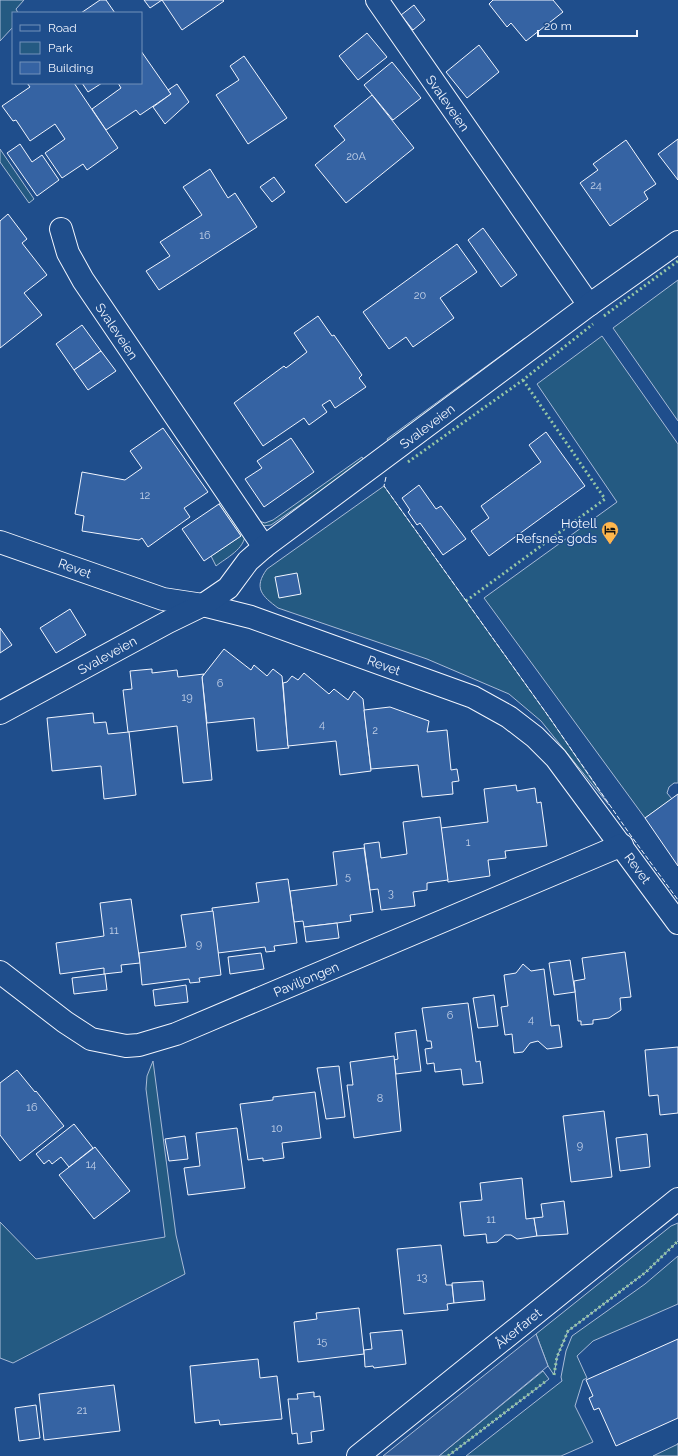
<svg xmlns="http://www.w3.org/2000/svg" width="678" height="1456" viewBox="0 0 678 1456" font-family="Raleway,sans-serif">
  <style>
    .green { fill: #245a82; stroke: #a8bbd7 }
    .parking { fill: #305b95; stroke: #a8bbd7 }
    .building { fill: #3563a3; stroke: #f2f6ff }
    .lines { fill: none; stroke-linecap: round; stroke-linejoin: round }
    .street-casing { stroke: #f2f6ff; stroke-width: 24 }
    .street { stroke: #1f4e8c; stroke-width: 22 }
    .hedge { stroke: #97c8a6; stroke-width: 3; stroke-dasharray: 2 3; stroke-linecap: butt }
    .fence { stroke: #f2f6ff; stroke-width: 1; stroke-dasharray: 5 2; stroke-linecap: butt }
    .labels { text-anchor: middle; stroke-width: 3; stroke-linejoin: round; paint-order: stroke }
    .number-label { font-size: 11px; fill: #c3d1e8 }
    .street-label { font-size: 13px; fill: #f2f6ff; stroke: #1f4e8c }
    .poi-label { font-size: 13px; fill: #f2f6ff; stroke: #1f4e8c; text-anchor: end }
  </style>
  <rect width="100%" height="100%" fill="#1f4e8c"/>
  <!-- green -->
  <g class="green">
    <path d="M0,0H24L16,9L18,13H13V27L0,41Z"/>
    <path d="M0,149L34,199L29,203L0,162Z"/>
    <path d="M678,280V421L613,328Z"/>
    <path d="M602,336L678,444V783H674L669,787L667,793L672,799L645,818L484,598L617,502L537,384Z"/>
    <path d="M525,338L526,346L390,444L387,439Z"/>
    <path d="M362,457L364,461L271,525L262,526L259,521L265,523L273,520Z"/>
    <path d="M384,486L549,717L609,805L541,721L509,694L427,659L278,608C262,596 253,588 267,569Z"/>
    <path d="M221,502L245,534C245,549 226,558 216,566L211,556L241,536L219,504Z"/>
    <path d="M153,1061L176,1235L185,1274L13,1363L0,1358V1222L36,1259L165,1237L146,1089L147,1076Z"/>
    <path d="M678,1223V1241L646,1272L568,1331L557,1357L554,1375L548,1366L536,1334L671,1226Z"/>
    <path d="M678,1256V1304L593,1341L577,1356L587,1378L583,1380L575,1406L593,1442L561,1456H466L562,1381L561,1377L566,1351L572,1336L645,1284Z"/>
    <path d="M543,1371L549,1379L448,1456H439Z"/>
    <path d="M678,1443V1456H653L678,1444Z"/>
  </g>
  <!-- parking -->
  <path class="parking" d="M536,1334L548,1366L439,1456H383Z"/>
  <!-- building -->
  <g class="building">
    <path d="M100,0H106L115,13H81Z"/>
    <path d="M144,0H223L224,1L182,30L162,0L150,8Z"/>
    <path d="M493,0H553L563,12L526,41L511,23L507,27L489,4Z"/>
    <path d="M414,5L425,20L413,30L401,15Z"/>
    <path d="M367,33L387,57L358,80L339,56Z"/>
    <path d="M479,45L499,72L467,98L446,72Z"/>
    <path d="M141,51L171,94L140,115L136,110L106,130L92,109L121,88L118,83H141Z"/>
    <path d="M244,56L287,118L248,144L216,95L239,80L230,66Z"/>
    <path d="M392,62L421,98L393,120L364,85Z"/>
    <path d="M27,83H74L118,148L87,170L83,164L62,178L45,153L65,139L55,124L30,141L16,120L13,121L2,106L30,87Z"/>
    <path d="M82,83H102L88,92Z"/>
    <path d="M177,84L189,102L165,124L153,107L171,94L168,90Z"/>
    <path d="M372,95L414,148L346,203L315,165L345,140L334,126Z"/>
    <path d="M678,139V180L658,154Z"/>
    <path d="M626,140L656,184L644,192L648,199L610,226L580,183L598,170L593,164Z"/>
    <path d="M20,144L32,162L42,155L59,180L37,196L7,153Z"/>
    <path d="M210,169L228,198L235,193L257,227L159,290L146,271L170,256L160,242L202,215L183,187Z"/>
    <path d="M274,177L285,192L272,202L260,187Z"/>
    <path d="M8,214L27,239L22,243L47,275L24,293L42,315L0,348V221Z"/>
    <path d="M483,228L517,275L501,287L468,240Z"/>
    <path d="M457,244L477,272L440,298L454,318L413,347L406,337L389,349L363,312Z"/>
    <path d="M318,316L332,336L334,335L362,375L359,378L366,387L335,408L330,400L322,405L327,412L309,425L304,418L263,446L234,403L284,366L286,368L307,352L294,333Z"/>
    <path d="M82,325L101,351L74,370L56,344Z"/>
    <path d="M101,351L116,371L88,390L74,370Z"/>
    <path d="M163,428L208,492L184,508L190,517L148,547L142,538L139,540L82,531L84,516L75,514L82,472L125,480L142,468L130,451Z"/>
    <path d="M546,432L585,486L489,556L471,531L489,518L481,506L541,462L529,445Z"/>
    <path d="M291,438L314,472L264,507L245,479L262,468L257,461Z"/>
    <path d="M419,485L436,509L441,506L466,539L443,555L420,523L417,525L408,512L410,510L402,498Z"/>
    <path d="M219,504L241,536L204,561L182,529Z"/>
    <path d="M297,573L301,594L279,598L275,577Z"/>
    <path d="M70,609L86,635L56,653L40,628Z"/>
    <path d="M0,628L12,645L0,653Z"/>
    <path d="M224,649L251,670L254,665L267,676L273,669L282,676L288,746L289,748L257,751L254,718L207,723L202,677Z"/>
    <path d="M152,669V673L177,670L178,677L204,674L202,677L212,780L183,783L177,726L128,732L123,690L132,689L130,671Z"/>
    <path d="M304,673L329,694L334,689L348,700L354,691L363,699L371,771L340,775L336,741L288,746L283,683L287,682L292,676L298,680Z"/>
    <path d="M390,707L429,721L427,732L447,730L451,770L457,769L459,781L452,782L453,794L422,797L418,765L371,769L364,710Z"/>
    <path d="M93,713L94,723L106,722L108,734L129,732L136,795L104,799L101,766L52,771L47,718Z"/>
    <path d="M516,785L517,791L535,788L537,803L541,802L547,846L505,851L506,858L488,860L490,876L448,882L441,828L488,822L484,789Z"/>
    <path d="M678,794V866L645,818Z"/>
    <path d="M440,817L448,880L427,883V890L413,892L415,906L381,910L378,889L370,890L364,844L379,842L381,858L407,854L403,822Z"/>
    <path d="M364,848L373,912L350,915L351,921L337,923L304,927L303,921L294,922L290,891L337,885L333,852Z"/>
    <path d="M288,879L297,943L274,946L275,951L266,952L265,947L218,953L212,908L259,902L256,883Z"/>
    <path d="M131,899L140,963L121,965L122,972L104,974V968L60,974L56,943L104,936L100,903Z"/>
    <path d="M213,911L221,975L199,978L200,982L190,983L189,979L142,985L139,953L186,947L181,915Z"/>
    <path d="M337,923L339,938L306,942L304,927Z"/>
    <path d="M625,952L631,997L620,998L621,1010L609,1018L593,1020V1024L581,1025V1021H578L574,981L585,979L582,958Z"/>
    <path d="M261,953L264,969L230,974L228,957Z"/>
    <path d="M570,960L575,992L554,995L549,963Z"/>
    <path d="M523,964L531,971L544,969L551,1026L559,1025L562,1047L547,1049L538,1041L530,1043L523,1052L514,1053L512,1034L505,1035L501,1007L508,1006L504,975L516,973Z"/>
    <path d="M105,974L107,990L74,994L72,978Z"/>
    <path d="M186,985L188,1002L155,1006L153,990Z"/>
    <path d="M494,995L498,1026L478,1028L473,998Z"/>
    <path d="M468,1003L476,1062L480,1061L483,1083L463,1085L461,1069L435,1072L434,1063L427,1064L425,1049L432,1048L431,1041H427L422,1008Z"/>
    <path d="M416,1030L421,1071L396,1074L394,1060L398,1059L395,1033Z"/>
    <path d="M678,1047V1113L660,1115L658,1095L649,1096L645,1050Z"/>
    <path d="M394,1056L401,1131L354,1138L347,1085H353L350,1062Z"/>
    <path d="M339,1066L345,1117L326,1119L317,1068Z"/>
    <path d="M17,1070L35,1092L36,1091L64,1126L20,1161L0,1135V1083Z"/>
    <path d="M315,1092L321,1138L282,1143L284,1158L263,1161V1158L248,1160L240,1104L273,1100V1097Z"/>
    <path d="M604,1111L612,1177L571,1182L563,1116Z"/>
    <path d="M74,1124L93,1148L69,1167L61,1157L52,1164L49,1160L44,1164L36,1154Z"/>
    <path d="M237,1128L245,1188L188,1195L184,1168L200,1166L196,1133Z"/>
    <path d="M647,1134L650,1167L620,1171L616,1138Z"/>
    <path d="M185,1136L188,1159L169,1161L165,1139Z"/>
    <path d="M95,1147L130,1191L94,1219L59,1175Z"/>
    <path d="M522,1178L526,1219L534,1218L537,1236L517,1239L511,1235H505L497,1242L487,1243L486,1234L464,1236L460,1202L482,1200L480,1183Z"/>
    <path d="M564,1201L568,1234L537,1236L534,1218L543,1217L541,1204Z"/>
    <path d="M441,1245L446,1285H452L454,1303L447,1304L448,1310L404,1314L397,1249Z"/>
    <path d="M483,1281L485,1300L454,1303L452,1283Z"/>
    <path d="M359,1308L364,1354L298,1362L294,1322L317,1319L316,1313Z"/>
    <path d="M402,1330L406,1364L374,1368L373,1366L365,1367L364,1350L372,1349L370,1333Z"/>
    <path d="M678,1339V1418L616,1446L599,1408L594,1410L589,1398L593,1396L586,1380Z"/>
    <path d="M258,1359L260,1378L277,1376L282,1419L220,1425L219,1420L195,1423L190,1366Z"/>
    <path d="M114,1385L120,1431L44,1440L39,1394Z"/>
    <path d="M314,1392V1397L320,1396L324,1430L311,1432L312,1442L298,1444L297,1433L292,1434L288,1399H298L297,1394Z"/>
    <path d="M36,1405L40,1438L19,1441L15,1408Z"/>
  </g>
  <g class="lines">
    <defs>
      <g id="street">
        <path d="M377,0L589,305"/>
        <path d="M61,229L68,253L83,280L264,547"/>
        <path d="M0,542L163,599L203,605L251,617L473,697L509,717L535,737L556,758L678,923"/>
        <path d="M0,713L168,622L203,605L228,588L248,561L264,547L589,305L678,242"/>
        <path d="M0,972L65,1022L91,1039L126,1046L139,1045L176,1034L622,845"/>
        <path d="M358,1456L678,1199"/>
      </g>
    </defs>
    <!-- street casing -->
    <use href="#street" class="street-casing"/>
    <!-- street -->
    <use href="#street" class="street"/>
    <!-- hedge -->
    <g class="hedge">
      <path d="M604,316L678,261"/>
      <path d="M408,462L523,380L593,324"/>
      <path d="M466,601L605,499L523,380"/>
      <path d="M554,1375L557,1357L568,1331L646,1272L678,1241"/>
      <path d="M448,1456L546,1381"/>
    </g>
    <!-- fence -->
    <path class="fence" d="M386,477L384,486L549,717L629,833L678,900"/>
  </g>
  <!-- icons -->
  <defs>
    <symbol id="hotel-pin" viewBox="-11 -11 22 30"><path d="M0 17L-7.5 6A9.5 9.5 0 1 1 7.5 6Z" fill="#ffb74d" stroke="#1f4e8c"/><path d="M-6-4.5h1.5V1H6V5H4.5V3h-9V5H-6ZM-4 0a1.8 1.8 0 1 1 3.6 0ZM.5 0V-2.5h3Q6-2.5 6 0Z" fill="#111"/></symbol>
  </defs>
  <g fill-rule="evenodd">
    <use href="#hotel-pin" x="600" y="520" width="20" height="27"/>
  </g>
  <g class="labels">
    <!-- number labels -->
    <g class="number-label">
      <text x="356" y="160">20A</text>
      <text x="596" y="189">24</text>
      <text x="205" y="239">16</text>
      <text x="420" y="299">20</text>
      <text x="145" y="499">12</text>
      <text x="220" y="687">6</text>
      <text x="187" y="701">19</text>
      <text x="322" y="728">4</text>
      <text x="375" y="734">2</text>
      <text x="468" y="846">1</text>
      <text x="348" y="880">5</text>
      <text x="391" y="897">3</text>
      <text x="114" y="934">11</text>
      <text x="199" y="948">9</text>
      <text x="450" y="1019">6</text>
      <text x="531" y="1023">4</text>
      <text x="380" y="1102">8</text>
      <text x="32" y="1111">16</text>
      <text x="277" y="1132">10</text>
      <text x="580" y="1149">9</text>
      <text x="91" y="1168">14</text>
      <text x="491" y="1223">11</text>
      <text x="422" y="1281">13</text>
      <text x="322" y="1345">15</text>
      <text x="82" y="1414">21</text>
    </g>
    <!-- street labels -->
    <g class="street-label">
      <text transform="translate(448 103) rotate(55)" y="5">Svaleveien</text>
      <text transform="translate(117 331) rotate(56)" y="5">Svaleveien</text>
      <text transform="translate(427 426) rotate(-37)" y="5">Svaleveien</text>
      <text transform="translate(75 568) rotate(20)" y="5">Revet</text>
      <text transform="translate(107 655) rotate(-29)" y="5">Svaleveien</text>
      <text transform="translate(384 665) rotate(20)" y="5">Revet</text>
      <text transform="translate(638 868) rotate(54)" y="5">Revet</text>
      <text transform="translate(306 979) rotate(-23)" y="5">Paviljongen</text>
      <text transform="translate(518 1328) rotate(-39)" y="5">Åkerfaret</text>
    </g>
    <!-- poi labels -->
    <g class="poi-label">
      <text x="597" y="528">Hotell<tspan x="597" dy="15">Refsnes gods</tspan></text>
    </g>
  </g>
  <!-- legend -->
  <rect x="12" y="12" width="130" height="72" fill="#1f4e8c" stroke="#7391ba"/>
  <rect x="20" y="25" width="20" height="6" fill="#1f4e8c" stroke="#7391ba"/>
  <text x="48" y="32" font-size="12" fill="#f2f6ff">Road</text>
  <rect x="20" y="42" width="20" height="12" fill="#245a82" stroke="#7391ba"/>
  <text x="48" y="52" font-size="12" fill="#f2f6ff">Park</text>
  <rect x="20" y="62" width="20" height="12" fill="#3563a3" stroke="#7391ba"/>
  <text x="48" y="72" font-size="12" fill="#f2f6ff">Building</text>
  <!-- scale -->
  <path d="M538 30v6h99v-6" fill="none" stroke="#f2f6ff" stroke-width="2"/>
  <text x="544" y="30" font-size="12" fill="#f2f6ff" stroke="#1f4e8c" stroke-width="3" paint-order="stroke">20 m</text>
</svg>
